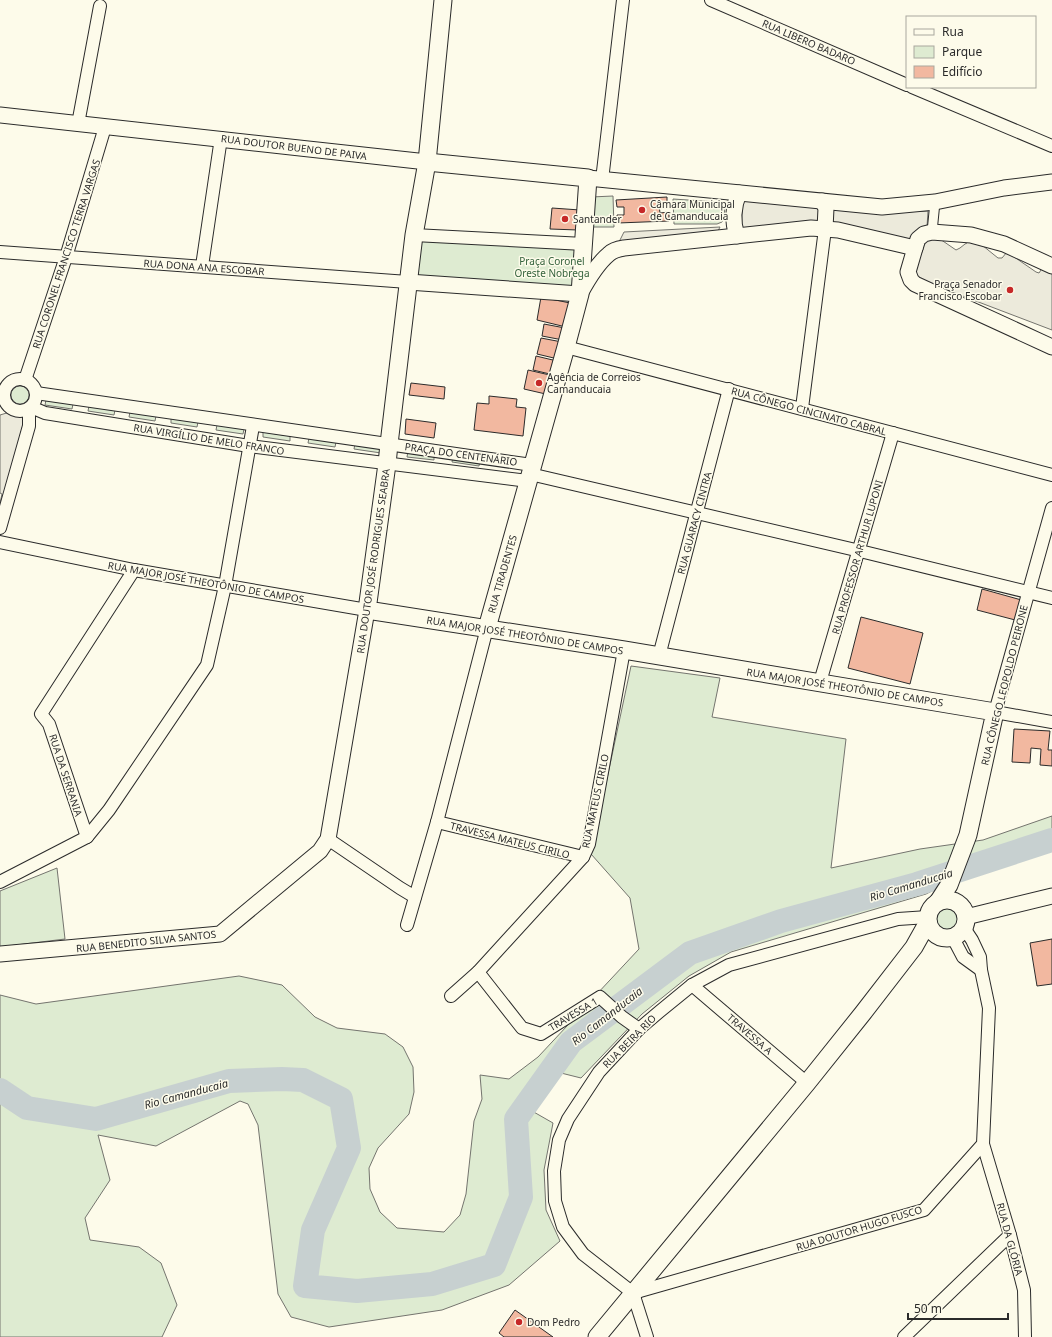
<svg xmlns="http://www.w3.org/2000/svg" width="1052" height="1337" viewBox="0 0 1052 1337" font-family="'Noto Sans',sans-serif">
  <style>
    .green { fill: #deebd1; stroke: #74746e }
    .parking { fill: #eceadb; stroke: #74746e }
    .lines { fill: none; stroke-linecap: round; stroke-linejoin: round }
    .river { stroke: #c7d0d0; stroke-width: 24 }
    .building { fill: #f2b8a0; stroke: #2b2b2b }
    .pedestrian-casing { stroke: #2b2b2b; stroke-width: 11 }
    .minor-casing { stroke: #2b2b2b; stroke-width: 14 }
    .tertiary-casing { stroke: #2b2b2b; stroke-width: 17 }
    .secondary-casing { stroke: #2b2b2b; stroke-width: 19 }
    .pedestrian { stroke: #fdfbea; stroke-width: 9 }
    .minor { stroke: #fdfbea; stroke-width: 12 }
    .tertiary { stroke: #fdfbea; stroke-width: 15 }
    .secondary { stroke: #fdfbea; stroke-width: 17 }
    .poi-dot { fill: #c62828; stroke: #fdfbea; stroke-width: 1.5 }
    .labels { text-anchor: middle; stroke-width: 3; stroke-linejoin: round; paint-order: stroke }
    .street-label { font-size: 10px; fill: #2b2b2b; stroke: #fdfbea }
    .poi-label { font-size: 10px; fill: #2b2b2b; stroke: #fdfbea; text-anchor: start }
    .park-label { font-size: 10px; fill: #34623c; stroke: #fdfbea }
    .water-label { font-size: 11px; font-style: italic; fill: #2b2b2b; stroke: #fdfbea }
  </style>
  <rect width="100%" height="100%" fill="#fdfbea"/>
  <!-- green -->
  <g class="green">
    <path d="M613,196L614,227H593L591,197Z"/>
    <path d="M673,199L718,202L724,206L725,218L722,222L717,224H674Z"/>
    <path d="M416,237L582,246L577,291L412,276Z"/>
    <circle cx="20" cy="395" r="9"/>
    <path d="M46,400L73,404L72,409L45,405Z"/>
    <path d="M89,406L115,410L114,415L88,411Z"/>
    <path d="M130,412L156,416L155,421L129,417Z"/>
    <path d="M171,418L198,422L197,427L171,423Z"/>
    <path d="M217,425L244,429L243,434L216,430Z"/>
    <path d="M263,432L290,436V441L263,437Z"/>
    <path d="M309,438L336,442L335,447L308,443Z"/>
    <path d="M355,444L381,448V453L354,449Z"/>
    <path d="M408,451L434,455V460L407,457Z"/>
    <path d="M453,457L480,461L479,466L452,462Z"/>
    <path d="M631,666L720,678L712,717L846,739L831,868L920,849L983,840L1052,816V847L979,867L926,894L731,952L689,976L642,1014L581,1078L557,1072L532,1111L553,1123L544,1170L546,1210L560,1241L509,1285L442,1310L329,1327L291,1317L278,1294L258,1125L248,1104L240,1101L156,1146L98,1135L110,1180L85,1218L90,1240L139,1247L161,1263L177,1305L162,1337H0V995L36,1004L239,976L282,985L315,1017L337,1028L385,1034L403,1047L413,1067L414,1092L409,1114L378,1148L369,1168L370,1189L380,1212L397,1228L444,1232L460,1215L466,1194L474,1121L482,1099L480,1075L509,1079L538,1057L639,949L630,898L591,854Z"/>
    <path d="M57,868L65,939L0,947V891Z"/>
    <circle cx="947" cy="919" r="17"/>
  </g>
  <!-- parking -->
  <g class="parking">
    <path d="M743,199L901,212L928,211L927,227L916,231L912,235L910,240L741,230Z"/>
    <path d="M720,227L716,235L619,242L624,232Z"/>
    <path d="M937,237L956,250L960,248L965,244L967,243L972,237L998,258H1002L1007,252L1036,272L1039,273L1043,267L1052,273V330L918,279L915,272L924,242L927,239Z"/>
    <path d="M10,412L19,415L22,417L24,421L0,512V503L2,494L0,493V415Z"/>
  </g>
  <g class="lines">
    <!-- river -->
    <path class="river" d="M0,1090L27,1108L96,1119L229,1081L282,1079L303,1080L341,1099L349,1148L313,1230L305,1286L357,1291L432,1284L494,1265L521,1197L516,1119L571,1042L690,953L781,921L917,884L1052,840"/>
  </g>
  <!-- building -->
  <g class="building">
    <path d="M667,197V205H659L660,213L669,212V221L618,223L617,215H624V207H617L616,200Z"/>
    <path d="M552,208L580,210L578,230L550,229Z"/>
    <path d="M541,297L570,303L566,327L537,320Z"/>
    <path d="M544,324L565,328L563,340L542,336Z"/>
    <path d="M541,338L562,342L558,359L537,354Z"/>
    <path d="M536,356L557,361L554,375L533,370Z"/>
    <path d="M528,370L554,376L550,395L524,389Z"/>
    <path d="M411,383L445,387L444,399L409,395Z"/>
    <path d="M489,396L517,399L516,407L526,408L523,436L474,430L477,403L489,404Z"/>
    <path d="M406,419L436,423L434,438L405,434Z"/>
    <path d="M982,589L1025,601L1019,621L977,610Z"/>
    <path d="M861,617L923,633L910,684L848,668Z"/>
    <path d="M1014,729L1050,731L1048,750H1052V766L1040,765L1041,749L1031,748L1030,763L1012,762Z"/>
    <path d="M1052,939V984L1037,986L1030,943Z"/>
    <path d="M515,1310L553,1337H504L499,1333Z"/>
  </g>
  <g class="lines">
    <defs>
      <path id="pedestrian" d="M932,232L935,202"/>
      <g id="minor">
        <path d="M711,0L907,85"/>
        <path d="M912,87L1052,146"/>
        <path d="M78,124L100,6"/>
        <path d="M602,180L623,0"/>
        <path d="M414,235L584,244"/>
        <path d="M0,252L408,282"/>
        <path d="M202,266L221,138"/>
        <path d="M566,347L1052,475"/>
        <circle cx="20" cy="395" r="16"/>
        <path d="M25,380L66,257L105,127"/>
        <path d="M36,393C201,418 367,440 532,465"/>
        <path d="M31,407L45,413L249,446L528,481"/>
        <path d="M802,408L825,229"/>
        <path d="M530,474L860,551L1052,598"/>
        <path d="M1052,508L995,712L1052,722"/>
        <path d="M0,528L29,426V409"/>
        <path d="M0,542L134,570L367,610"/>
        <path d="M659,656L729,389"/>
        <path d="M820,682L893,433"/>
        <path d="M437,822L583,857"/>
        <path d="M87,837L49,724L41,714L134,570"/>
        <path d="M328,839L400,888L415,897"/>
        <path d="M0,882L87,837L109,810L207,665L225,586L253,426"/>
        <path d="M407,925L437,822L487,628"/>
        <path d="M953,938L963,957L981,970"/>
        <path d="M478,972L522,1028L541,1034L600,997L622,1017L639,1029"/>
        <path d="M692,985L807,1083"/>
        <path d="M451,996L478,972L583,857L589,844L624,650"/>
        <path d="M983,1144L1010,1235L1024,1290L1025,1337"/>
        <path d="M633,1293L583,1254L563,1227L555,1201L554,1171L559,1140L568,1119L599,1072L639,1029L659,1012L692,985L729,965L898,919L928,917"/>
        <path d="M633,1293L924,1210L983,1144L989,1008L981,970L980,957L972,940L964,928"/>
        <path d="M633,1293L647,1337"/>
        <path d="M904,1337L1010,1235"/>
      </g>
      <g id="tertiary">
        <path d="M0,115L427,162"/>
        <path d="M588,178L882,207L935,202L1004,188L1052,182"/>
        <path d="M822,201L826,208L825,229"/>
        <path d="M737,236C732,221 733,207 739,193"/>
        <path d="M1052,266L1004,244L971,235L932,232L924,234L918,239L915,248L908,272L911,280L915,284L1052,347"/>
        <path d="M408,282L580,294C587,281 598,263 609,254C613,250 618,249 624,248L811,228L838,230L915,248"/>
        <path d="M966,917L1052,896"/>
        <path d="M0,954L220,934L320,851L328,839L367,610"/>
      </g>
      <g id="secondary">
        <path d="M443,0L427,162L414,235L389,444L387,464L367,610L624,650L995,712L968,835L949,885L938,902"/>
        <path d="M427,162L588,178L580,294L566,347L487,628"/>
        <circle cx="947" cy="919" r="19"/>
        <path d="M597,1337L807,1083L863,1013L914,947L928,922"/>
      </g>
    </defs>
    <!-- pedestrian casing -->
    <use href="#pedestrian" class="pedestrian-casing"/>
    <!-- minor casing -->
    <use href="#minor" class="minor-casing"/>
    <!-- tertiary casing -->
    <use href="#tertiary" class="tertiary-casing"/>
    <!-- secondary casing -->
    <use href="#secondary" class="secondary-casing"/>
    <!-- pedestrian -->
    <use href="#pedestrian" class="pedestrian"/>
    <!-- minor -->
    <use href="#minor" class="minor"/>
    <!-- tertiary -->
    <use href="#tertiary" class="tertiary"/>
    <!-- secondary -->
    <use href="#secondary" class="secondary"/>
  </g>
  <!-- markers -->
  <g class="poi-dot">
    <circle cx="642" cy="210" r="4"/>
    <circle cx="565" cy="219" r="4"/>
    <circle cx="1010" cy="290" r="4"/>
    <circle cx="539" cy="383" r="4"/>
    <circle cx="519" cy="1322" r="4"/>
  </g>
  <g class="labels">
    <!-- street labels -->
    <g class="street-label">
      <text transform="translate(809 42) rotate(23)" y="4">RUA LIBERO BADARO</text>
      <text transform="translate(294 147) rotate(7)" y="4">RUA DOUTOR BUENO DE PAIVA</text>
      <text transform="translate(66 254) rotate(-72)" y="4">RUA CORONEL FRANCISCO TERRA VARGAS</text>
      <text transform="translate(204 267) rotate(4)" y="4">RUA DONA ANA ESCOBAR</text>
      <text transform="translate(809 411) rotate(15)" y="4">RUA CÔNEGO CINCINATO CABRAL</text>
      <text transform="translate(209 439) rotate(9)" y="4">RUA VIRGÍLIO DE MELO FRANCO</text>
      <text transform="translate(461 454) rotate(8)" y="4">PRAÇA DO CENTENÁRIO</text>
      <text transform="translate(694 523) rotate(-75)" y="4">RUA GUARACY CINTRA</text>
      <text transform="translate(857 557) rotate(-74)" y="4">RUA PROFESSOR ARTHUR LUPONI</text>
      <text transform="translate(373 561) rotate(-82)" y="4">RUA DOUTOR JOSÉ RODRIGUES SEABRA</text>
      <text transform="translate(502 574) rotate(-74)" y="4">RUA TIRADENTES</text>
      <text transform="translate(206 582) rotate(10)" y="4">RUA MAJOR JOSÉ THEOTÔNIO DE CAMPOS</text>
      <text transform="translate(525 635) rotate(9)" y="4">RUA MAJOR JOSÉ THEOTÔNIO DE CAMPOS</text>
      <text transform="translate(1004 685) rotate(-76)" y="4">RUA CÔNEGO LEOPOLDO PEIRONE</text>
      <text transform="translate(845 687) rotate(9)" y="4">RUA MAJOR JOSÉ THEOTÔNIO DE CAMPOS</text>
      <text transform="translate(66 775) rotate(72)" y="4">RUA DA SERRANIA</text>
      <text transform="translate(595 801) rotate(-78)" y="4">RUA MATEUS CIRILO</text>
      <text transform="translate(510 840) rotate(14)" y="4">TRAVESSA MATEUS CIRILO</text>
      <text transform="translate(146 941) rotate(-6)" y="4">RUA BENEDITO SILVA SANTOS</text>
      <text transform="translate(573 1014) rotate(-31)" y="4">TRAVESSA 1</text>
      <text transform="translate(750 1034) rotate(41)" y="4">TRAVESSA A</text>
      <text transform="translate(629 1041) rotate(-45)" y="4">RUA BEIRA RIO</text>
      <text transform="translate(859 1228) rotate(-17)" y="4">RUA DOUTOR HUGO FUSCO</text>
      <text transform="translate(1010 1239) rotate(75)" y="4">RUA DA GLÓRIA</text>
    </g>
    <!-- poi labels -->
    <g class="poi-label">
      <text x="650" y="208">Câmara Municipal<tspan x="650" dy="12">de Camanducaia</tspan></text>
      <text x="573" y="223">Santander</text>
      <text x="1002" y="288" text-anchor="end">Praça Senador<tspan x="1002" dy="12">Francisco Escobar</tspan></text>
      <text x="547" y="381">Agência de Correios<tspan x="547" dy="12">Camanducaia</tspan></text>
      <text x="527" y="1326">Dom Pedro</text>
    </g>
    <!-- park labels -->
    <g class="park-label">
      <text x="552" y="265">Praça Coronel<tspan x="552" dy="12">Oreste Nobrega</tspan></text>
    </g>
    <!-- water labels -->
    <g class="water-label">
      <text transform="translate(911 885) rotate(-17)" y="4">Rio Camanducaia</text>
      <text transform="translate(607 1016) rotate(-38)" y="4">Rio Camanducaia</text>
      <text transform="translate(186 1094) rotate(-15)" y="4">Rio Camanducaia</text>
    </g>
  </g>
  <!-- legend -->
  <rect x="906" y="16" width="130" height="72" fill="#fdfbea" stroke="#a9a89e"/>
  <rect x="914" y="29" width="20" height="6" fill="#fdfbea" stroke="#a9a89e"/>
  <text x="942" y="36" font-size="12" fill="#2b2b2b">Rua</text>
  <rect x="914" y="46" width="20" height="12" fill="#deebd1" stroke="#a9a89e"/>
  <text x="942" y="56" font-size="12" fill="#2b2b2b">Parque</text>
  <rect x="914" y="66" width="20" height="12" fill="#f2b8a0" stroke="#a9a89e"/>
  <text x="942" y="76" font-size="12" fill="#2b2b2b">Edifício</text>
  <!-- scale -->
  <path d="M908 1313v6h100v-6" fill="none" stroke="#2b2b2b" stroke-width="2"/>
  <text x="914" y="1313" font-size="12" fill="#2b2b2b" stroke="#fdfbea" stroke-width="3" paint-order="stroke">50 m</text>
</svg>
